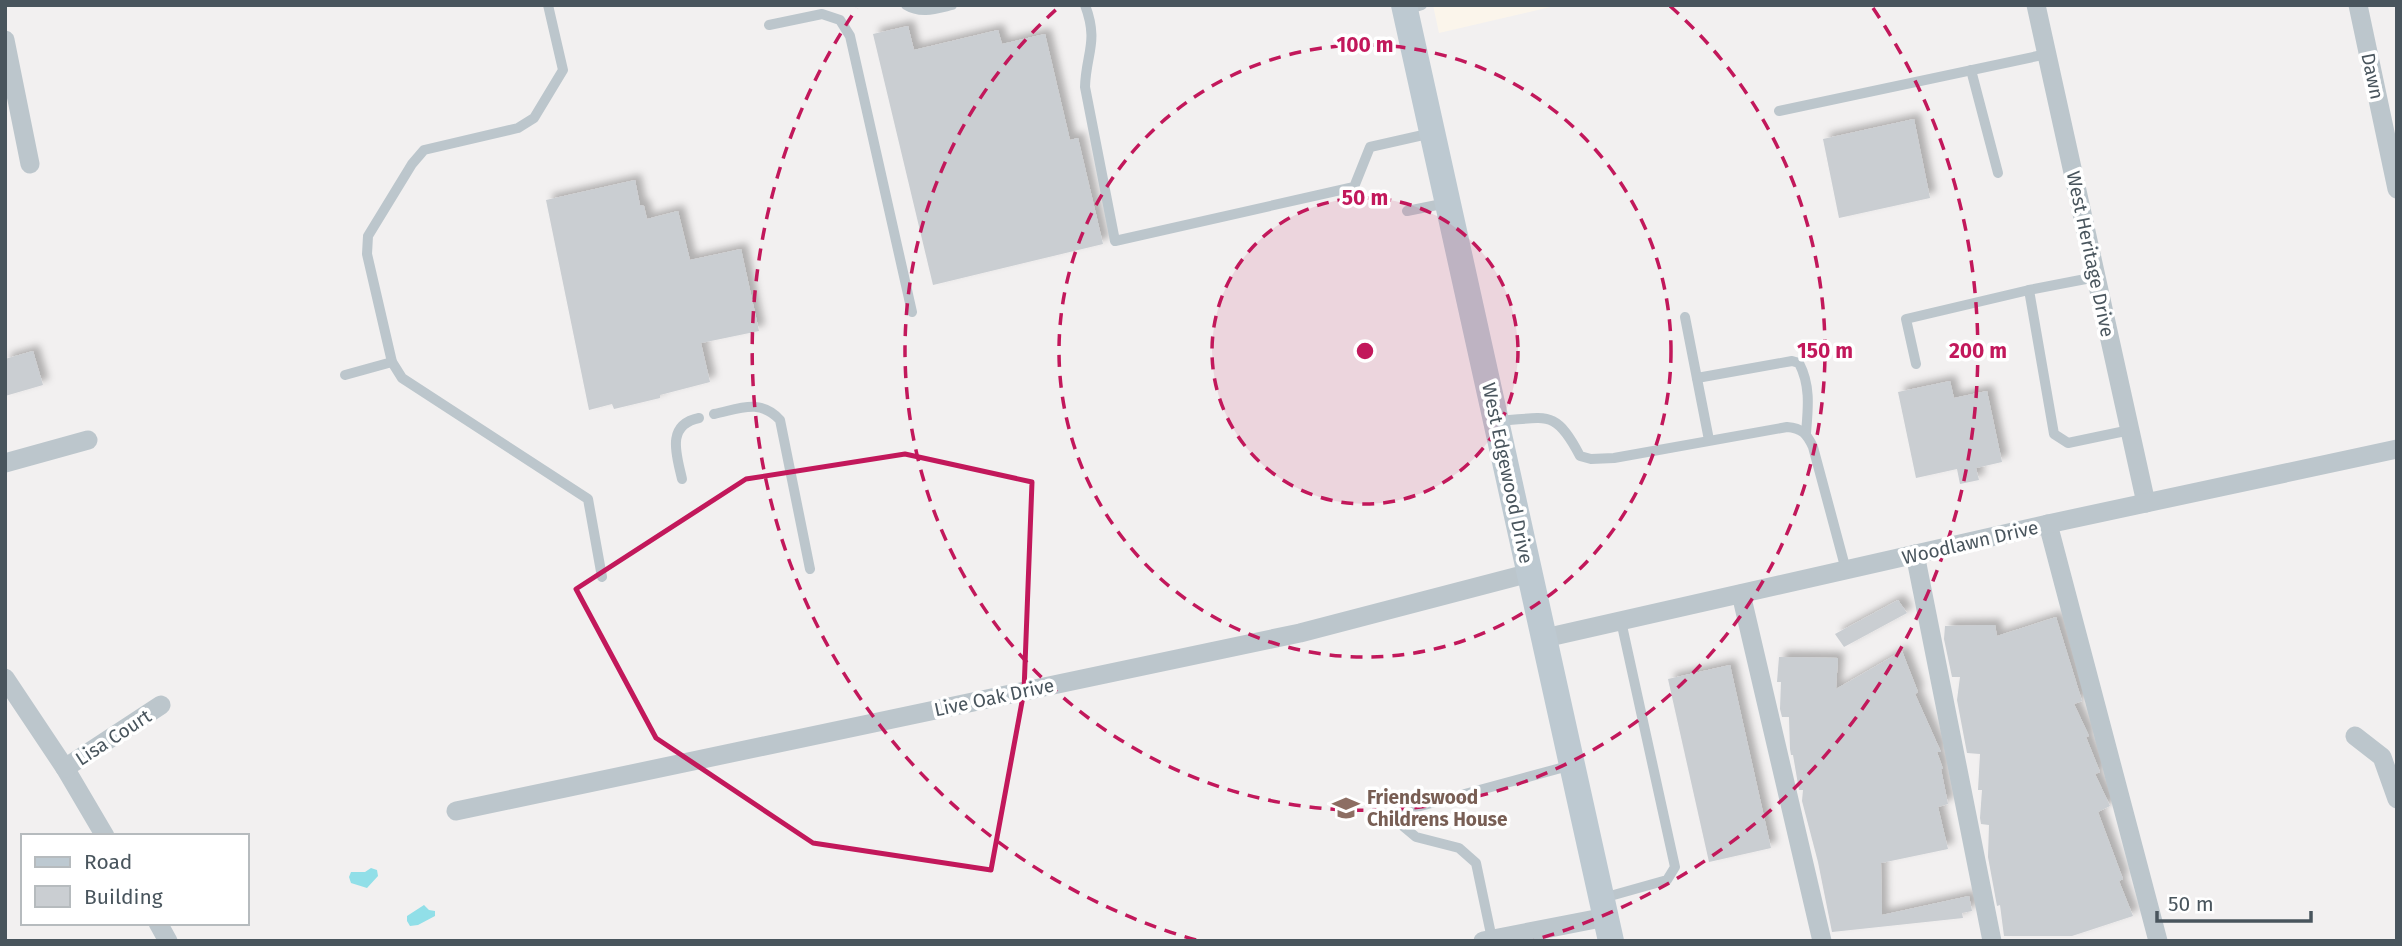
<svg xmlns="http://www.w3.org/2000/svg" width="2402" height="946" viewBox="0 0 2402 946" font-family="'Fira Sans',sans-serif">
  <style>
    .commercial { fill: #fbf5eb }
    .water { fill: #91dfe8 }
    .building { fill: #caced2; filter: url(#shadow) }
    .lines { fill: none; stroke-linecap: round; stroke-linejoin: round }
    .lane { stroke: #bcc6cc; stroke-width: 10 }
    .street { stroke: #bcc6cc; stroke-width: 19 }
    .secondary { stroke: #bdc9d1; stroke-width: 26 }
    .marked { fill: none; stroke: #c2185b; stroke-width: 5; stroke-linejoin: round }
    .ring { fill: none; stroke: #c2185b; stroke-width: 3.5; stroke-dasharray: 12 9 }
    .labels { text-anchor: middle; stroke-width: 7; stroke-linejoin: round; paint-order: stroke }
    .street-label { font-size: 19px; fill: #49555d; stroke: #fff }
    .education-label { font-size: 19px; font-weight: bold; fill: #785e54; stroke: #fff; text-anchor: start }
    .centre { fill: #c2185b; stroke: #fff; stroke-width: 3.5 }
    .ring-label { font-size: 21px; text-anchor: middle; font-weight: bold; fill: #c2185b; stroke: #fff; stroke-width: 7; stroke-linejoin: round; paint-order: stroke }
  </style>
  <defs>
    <filter id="shadow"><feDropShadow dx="6" dy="-6" stdDeviation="3.5" flood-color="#0004"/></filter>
  </defs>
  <rect width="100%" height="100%" fill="#f2f0f0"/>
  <!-- commercial -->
  <path class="commercial" d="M1433,5H1559L1439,33Z"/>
  <!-- water -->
  <g class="water">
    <path d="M371,868L377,870L378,876L367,888L351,883L349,877L351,872H365Z"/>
    <path d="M424,905L429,910L435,911V916L418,925L410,926L407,921V916Z"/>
  </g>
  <!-- building -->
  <g class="building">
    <path d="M908,26L914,50L998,30L1002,44L1045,34L1070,140L1078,138L1103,244L933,285L873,34Z"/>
    <path d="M1914,119L1930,198L1839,218L1823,139Z"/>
    <path d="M635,180L640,205L644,206L647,219L678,211L690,260L741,249L759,331L701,343L710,382L660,395V398L614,409L612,404L589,410L546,200Z"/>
    <path d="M33,351L43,385L5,396V359Z"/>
    <path d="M1950,381L1954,398L1987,391L2002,462L1976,468L1979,480L1960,484L1957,469L1916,478L1898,392Z"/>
    <path d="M1898,600L1907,613L1844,647L1835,634Z"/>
    <path d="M2056,617L2082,701L2074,704L2089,736L2086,737L2100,772L2095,774L2110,806L2098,812L2123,879L2119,881L2133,916L2072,936H2004L2000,905L1997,906L1988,857L1989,825L1981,824L1980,818L1982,790H1978L1980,754L1967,753L1957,700L1960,677H1952L1944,639L1945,626L1995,625L1997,636Z"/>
    <path d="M1902,651L1918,692L1915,694L1941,752H1937L1943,769H1941L1948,804L1938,807L1948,849L1881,863L1882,915L1969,896L1972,911L1962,913L1963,918L1832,932L1818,862L1802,801L1803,790H1799L1793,755H1791L1790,749L1789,717H1782L1780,709L1781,682H1777L1779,657L1838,658L1836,689Z"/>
    <path d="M1730,665L1771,848L1709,862L1668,679Z"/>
  </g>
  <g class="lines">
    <!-- lane -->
    <g class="lane">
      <path d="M548,5L563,70L534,118L518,128L424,150L412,164L368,236L367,254L392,362L402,378L588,499L602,577"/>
      <path d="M906,5C921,14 935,9 952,5"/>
      <path d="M1085,5C1099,42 1086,53 1085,87L1115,241L1354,187L1370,147L1432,133"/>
      <path d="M1406,10L1422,5"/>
      <path d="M769,25L822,14L840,20L850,36L912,312"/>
      <path d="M1971,70L1998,173"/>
      <path d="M1779,111L2047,54"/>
      <path d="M1407,211L1447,203"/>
      <path d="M2096,277L2029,290L2054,434L2068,443L2130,430"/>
      <path d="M1685,317L1709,440"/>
      <path d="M1916,364L1906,319L2029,290"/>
      <path d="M345,375L392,362"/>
      <path d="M1697,378L1792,361L1799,363C1811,386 1808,409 1806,433"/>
      <path d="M714,414C739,409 760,398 780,420L810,569"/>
      <path d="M1498,421C1547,418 1555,408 1580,456L1591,459L1614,458L1787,427C1802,428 1807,434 1813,447L1846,570"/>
      <path d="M682,479C677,456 665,425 699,418"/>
      <path d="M1603,898L1667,880L1675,867L1621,621"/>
      <path d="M1492,939L1476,863L1459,848L1416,837L1404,827L1400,816L1402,811L1572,765"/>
    </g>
    <!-- street -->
    <g class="street">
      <path d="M2036,5L2146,503"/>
      <path d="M2358,5L2397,189"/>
      <path d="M5,40L30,164"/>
      <path d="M5,463L88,440"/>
      <path d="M2048,524L2158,941"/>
      <path d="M1915,554L1992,941"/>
      <path d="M1741,594L1822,941"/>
      <path d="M1545,638L2048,524L2397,449"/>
      <path d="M5,678L65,768L105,836"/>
      <path d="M2355,736L2382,757L2397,799"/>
      <path d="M65,768L161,705"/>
      <path d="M456,811L1300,633L1530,573"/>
      <path d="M158,923L168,941"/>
      <path d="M1483,941L1606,917"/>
    </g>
    <!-- secondary -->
    <path class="secondary" d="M1404,5L1611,941"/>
  </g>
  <!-- marked area -->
  <path class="marked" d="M905,454L1032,482L1024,691L991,870L813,843L656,738L576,589L746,479Z"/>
  <!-- distance rings -->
  <circle cx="1365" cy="351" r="153" fill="#c2185b" fill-opacity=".12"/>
  <g class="ring">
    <circle cx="1365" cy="351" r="153"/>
    <circle cx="1365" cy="351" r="306"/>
    <path d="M1670 6A460 460 0 1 1 1060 6"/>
    <path d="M1196 940A613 613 0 0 1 857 8M1873 8A613 613 0 0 1 1534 940"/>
  </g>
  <!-- icons -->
  <defs>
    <symbol id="school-bare" viewBox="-9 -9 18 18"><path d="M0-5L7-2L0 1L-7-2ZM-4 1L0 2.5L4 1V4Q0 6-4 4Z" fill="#8d6e63" stroke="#fff" stroke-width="2.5" paint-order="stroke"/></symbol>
  </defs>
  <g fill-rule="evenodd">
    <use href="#school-bare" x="1327" y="789" width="38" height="38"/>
  </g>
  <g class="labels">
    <!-- street labels -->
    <g class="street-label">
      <text transform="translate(2373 76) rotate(78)" y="7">Dawn</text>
      <text transform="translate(2091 254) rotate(78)" y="7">West Heritage Drive</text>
      <text transform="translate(1508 473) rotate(78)" y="7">West Edgewood Drive</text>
      <text transform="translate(1970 542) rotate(-13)" y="7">Woodlawn Drive</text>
      <text transform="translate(994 697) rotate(-12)" y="7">Live Oak Drive</text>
      <text transform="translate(113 737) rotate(-33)" y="7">Lisa Court</text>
    </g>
    <!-- education labels -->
    <g class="education-label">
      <text x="1367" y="804">Friendswood<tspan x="1367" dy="22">Childrens House</tspan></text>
    </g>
  </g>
  <circle cx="1365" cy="351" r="10" class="centre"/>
  <g class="ring-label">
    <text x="1365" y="52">100 m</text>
    <text x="1365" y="205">50 m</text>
    <text x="1825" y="358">150 m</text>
    <text x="1978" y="358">200 m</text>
  </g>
  <!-- border -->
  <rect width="2402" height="946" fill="none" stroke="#49555d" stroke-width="14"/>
  <!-- legend -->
  <rect x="21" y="834" width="228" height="91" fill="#ffffff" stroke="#b6bbbe" stroke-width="2"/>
  <rect x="35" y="857" width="35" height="10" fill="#bdc9d1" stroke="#b6bbbe" stroke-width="2"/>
  <text x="84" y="869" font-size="21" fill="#49555d">Road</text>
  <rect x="35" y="886" width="35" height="21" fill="#caced2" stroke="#b6bbbe" stroke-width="2"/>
  <text x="84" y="904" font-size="21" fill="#49555d">Building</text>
  <!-- scale -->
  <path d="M2157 911v10h154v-10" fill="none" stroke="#49555d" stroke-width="3.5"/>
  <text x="2168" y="911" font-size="21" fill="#49555d" stroke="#ffffff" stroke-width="5" paint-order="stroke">50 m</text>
</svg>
